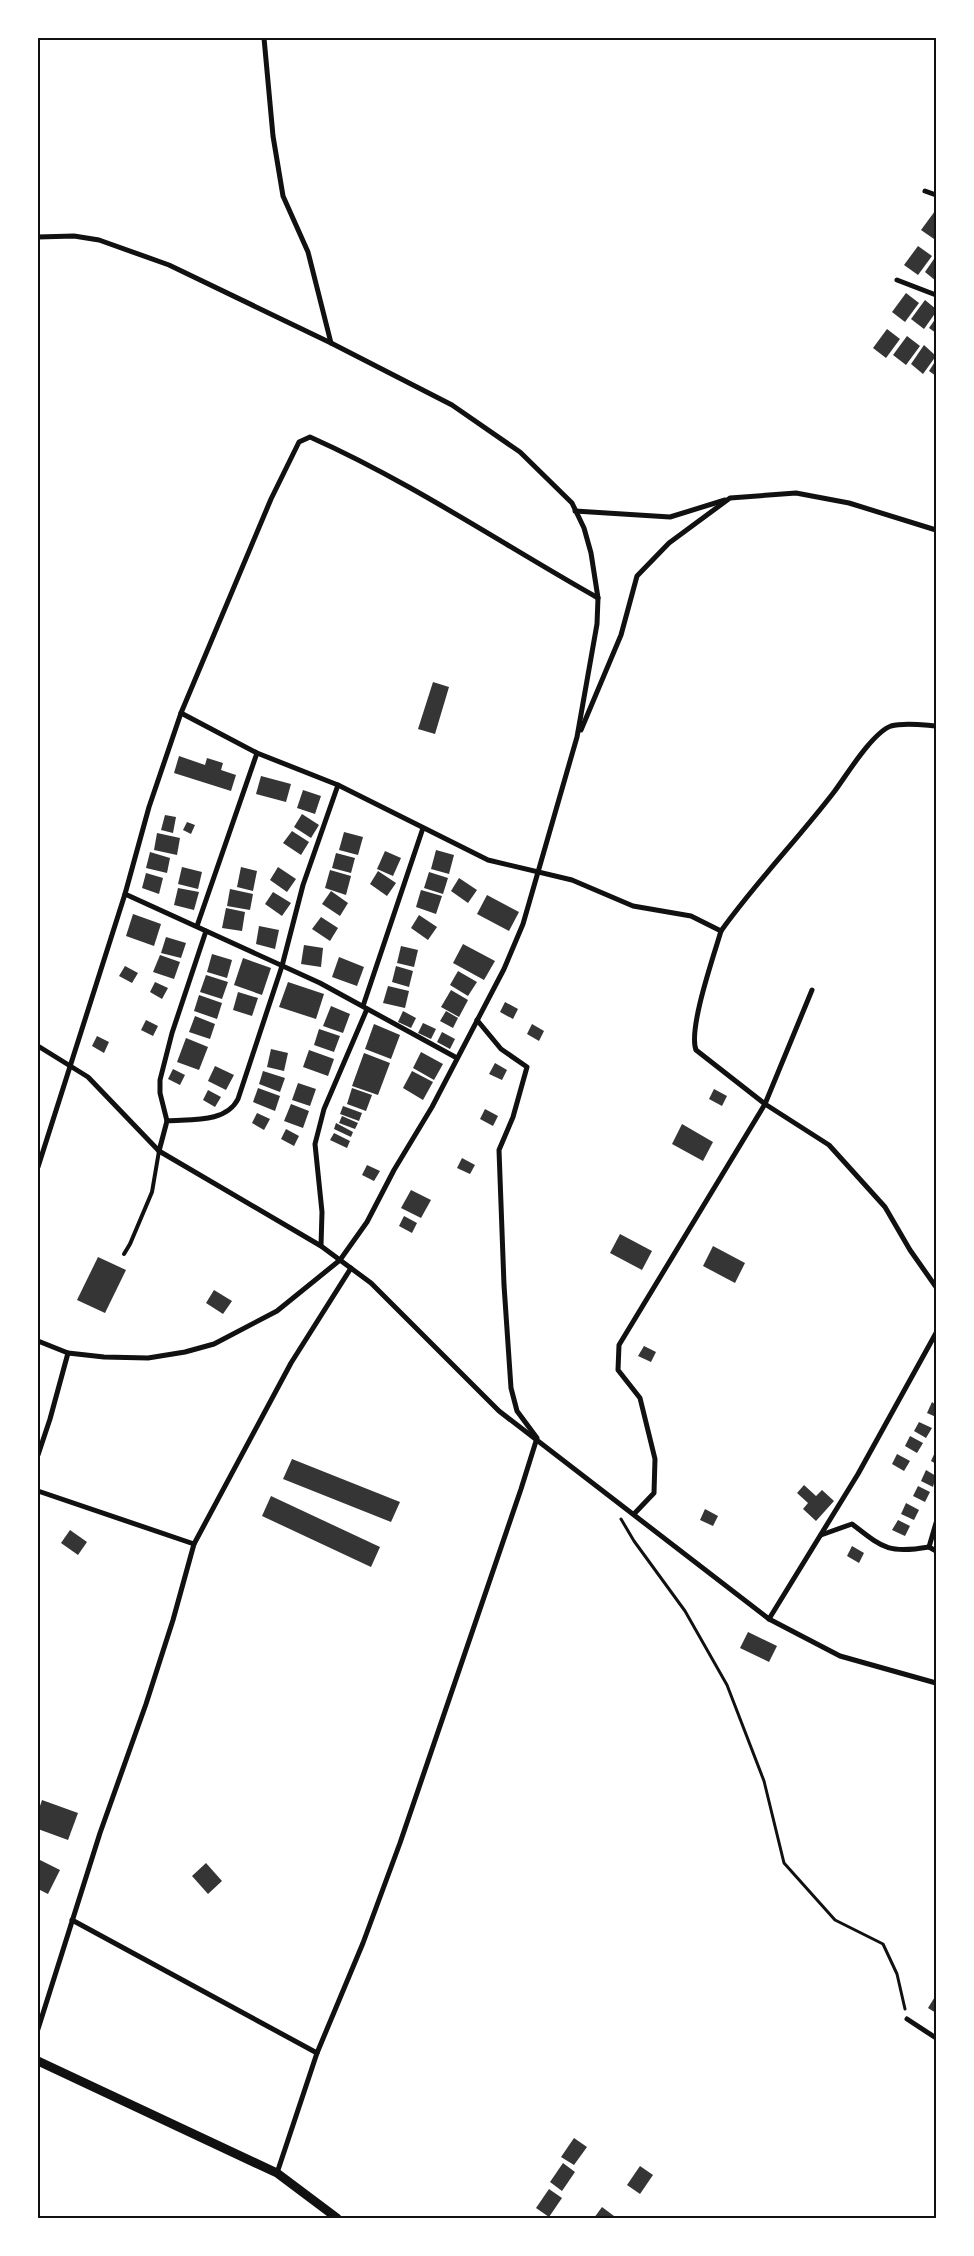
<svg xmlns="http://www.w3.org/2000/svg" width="974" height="2256" viewBox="0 0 974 2256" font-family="'PT Sans',sans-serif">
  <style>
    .building { fill: #353535 }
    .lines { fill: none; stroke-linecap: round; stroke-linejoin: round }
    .path { stroke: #111; stroke-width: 3 }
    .service { stroke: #111; stroke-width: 4 }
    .minor { stroke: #111; stroke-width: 5 }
    .tertiary { stroke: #111; stroke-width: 9 }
    .neatline { fill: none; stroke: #111; stroke-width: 2 }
  </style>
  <rect width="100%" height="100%" fill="#fff"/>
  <!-- building -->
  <g class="building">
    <path d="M935,211L936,236L934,239L921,230Z"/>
    <path d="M918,246L932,256L918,275L904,265Z"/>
    <path d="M936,256V281L925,272Z"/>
    <path d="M906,293L919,303L905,322L892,312Z"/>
    <path d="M925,300L936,309V312L924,329L911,319Z"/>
    <path d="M936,318V333L929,328Z"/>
    <path d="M887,329L900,339L886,358L873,348Z"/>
    <path d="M907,336L920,346L906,365L893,355Z"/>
    <path d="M924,345L936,356L923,374L911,364Z"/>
    <path d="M936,360V376L929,371Z"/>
    <path d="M433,682L449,687L435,734L418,729Z"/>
    <path d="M179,756L205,765L207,758L223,763L221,770L236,775L231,791L174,773Z"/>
    <path d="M261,776L291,784L286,802L256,794Z"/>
    <path d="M303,790L321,796L315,814L297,808Z"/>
    <path d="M302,814L319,825L311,838L294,827Z"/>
    <path d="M165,815L176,817L173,833L161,830Z"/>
    <path d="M187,822L195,825L191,834L183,830Z"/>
    <path d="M292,831L309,842L301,855L283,843Z"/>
    <path d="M344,832L363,837L358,855L339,850Z"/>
    <path d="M157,833L180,838L177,855L154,850Z"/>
    <path d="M436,850L454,855L449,874L431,869Z"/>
    <path d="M385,851L401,858L393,876L377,869Z"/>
    <path d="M150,852L170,858L167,873L146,868Z"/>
    <path d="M336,853L355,858L351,873L332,868Z"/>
    <path d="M182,867L202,872L198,889L178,884Z"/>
    <path d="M241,867L257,871L253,891L237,887Z"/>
    <path d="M278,867L296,879L287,892L270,880Z"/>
    <path d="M330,870L351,876L346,895L325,888Z"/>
    <path d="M378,871L396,883L387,896L370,884Z"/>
    <path d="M429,872L448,878L443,894L424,888Z"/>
    <path d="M146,873L163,878L159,894L142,888Z"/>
    <path d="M459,878L477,890L468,903L451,891Z"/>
    <path d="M178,888L199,892L194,910L174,905Z"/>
    <path d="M230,889L253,894L250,910L227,906Z"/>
    <path d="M421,890L442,896L436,914L416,907Z"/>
    <path d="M331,891L348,903L340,916L322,904Z"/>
    <path d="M273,892L291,903L282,916L265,904Z"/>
    <path d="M487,895L519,912L509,931L477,914Z"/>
    <path d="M226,908L245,912L242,931L222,928Z"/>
    <path d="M133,914L161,924L154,946L126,936Z"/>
    <path d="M419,915L437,927L428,940L411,928Z"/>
    <path d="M321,917L338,928L330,941L312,929Z"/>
    <path d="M259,926L279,930L275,949L256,944Z"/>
    <path d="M166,937L186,943L181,958L161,953Z"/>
    <path d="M463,944L495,961L484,980L453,963Z"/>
    <path d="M304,945L323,948L321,967L301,964Z"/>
    <path d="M401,946L418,950L414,967L397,963Z"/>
    <path d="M212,954L232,960L227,978L207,972Z"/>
    <path d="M160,955L180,962L174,979L153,972Z"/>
    <path d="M339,957L364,967L357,986L332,977Z"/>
    <path d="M243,958L271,968L262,995L234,985Z"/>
    <path d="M125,966L138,973L132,983L119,976Z"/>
    <path d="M396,966L413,971L409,987L392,982Z"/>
    <path d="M458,971L477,982L468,996L450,985Z"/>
    <path d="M206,975L228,982L222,999L200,992Z"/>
    <path d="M155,982L168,988L162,999L150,992Z"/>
    <path d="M288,982L324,994L316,1019L279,1007Z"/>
    <path d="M388,986L409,991L405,1008L383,1003Z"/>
    <path d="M451,990L468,1000L459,1017L441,1007Z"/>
    <path d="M238,992L258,998L252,1016L233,1010Z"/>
    <path d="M199,995L222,1003L217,1019L194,1011Z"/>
    <path d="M505,1002L518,1009L513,1019L500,1012Z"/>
    <path d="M331,1006L350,1014L343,1033L323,1026Z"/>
    <path d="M403,1011L416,1018L411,1028L398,1022Z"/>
    <path d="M446,1011L458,1018L453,1028L440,1021Z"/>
    <path d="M195,1016L215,1024L210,1039L189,1032Z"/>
    <path d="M146,1020L158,1026L153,1036L141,1030Z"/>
    <path d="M423,1023L436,1029L431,1039L418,1033Z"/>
    <path d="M374,1024L400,1035L391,1059L365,1049Z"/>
    <path d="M532,1024L544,1031L539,1041L527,1034Z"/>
    <path d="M319,1029L340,1036L334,1052L314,1045Z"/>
    <path d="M442,1032L455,1039L450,1049L437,1042Z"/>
    <path d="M97,1036L109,1042L104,1053L92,1046Z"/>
    <path d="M186,1038L208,1047L199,1070L177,1062Z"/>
    <path d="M271,1049L288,1053L284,1071L267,1067Z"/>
    <path d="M309,1050L334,1059L328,1076L303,1067Z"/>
    <path d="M421,1052L443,1064L434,1080L413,1068Z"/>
    <path d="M364,1053L390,1063L378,1095L352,1086Z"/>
    <path d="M495,1063L507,1070L502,1080L489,1074Z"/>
    <path d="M215,1066L234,1075L226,1090L208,1081Z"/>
    <path d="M173,1069L185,1075L180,1085L168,1079Z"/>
    <path d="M263,1071L285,1078L280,1092L259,1084Z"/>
    <path d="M412,1071L433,1082L423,1100L403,1088Z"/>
    <path d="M298,1083L316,1089L310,1106L292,1100Z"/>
    <path d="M258,1088L280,1096L275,1111L253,1102Z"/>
    <path d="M352,1088L372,1095L366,1111L347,1104Z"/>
    <path d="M714,1089L727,1096L722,1106L709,1099Z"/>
    <path d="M208,1090L221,1097L215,1107L203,1100Z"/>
    <path d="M291,1104L309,1111L303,1128L284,1121Z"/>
    <path d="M343,1106L362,1113L359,1121L340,1114Z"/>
    <path d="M485,1109L498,1116L493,1126L480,1119Z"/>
    <path d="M257,1113L270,1119L264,1130L252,1123Z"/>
    <path d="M342,1116L358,1123L355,1129L339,1123Z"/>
    <path d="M336,1123L353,1132L351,1137L334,1129Z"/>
    <path d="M682,1124L713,1142L703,1161L672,1144Z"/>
    <path d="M286,1129L299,1136L294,1146L281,1139Z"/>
    <path d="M334,1133L350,1141L347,1148L330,1140Z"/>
    <path d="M462,1158L475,1165L470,1174L457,1168Z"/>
    <path d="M367,1165L380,1171L374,1181L362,1175Z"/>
    <path d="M411,1190L431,1200L421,1218L401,1208Z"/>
    <path d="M404,1216L417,1223L412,1233L399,1226Z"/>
    <path d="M620,1234L652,1251L642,1270L610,1253Z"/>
    <path d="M713,1246L745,1263L735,1283L703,1266Z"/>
    <path d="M98,1257L126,1270L105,1313L77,1300Z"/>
    <path d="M214,1290L232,1301L223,1314L206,1303Z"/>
    <path d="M644,1346L656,1352L651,1362L638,1356Z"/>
    <path d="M932,1402L936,1405V1417L927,1413Z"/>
    <path d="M919,1422L932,1428L926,1438L914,1431Z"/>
    <path d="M910,1436L923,1443L917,1453L905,1446Z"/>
    <path d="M936,1450V1464L931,1461Z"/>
    <path d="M897,1454L910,1461L904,1471L892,1464Z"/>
    <path d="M292,1459L400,1502L391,1522L283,1479Z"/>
    <path d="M926,1470L936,1476L933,1487L921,1481Z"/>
    <path d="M804,1485L816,1496L822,1490L834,1501L816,1521L803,1509L808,1503L797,1493Z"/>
    <path d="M918,1486L930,1492L925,1502L913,1496Z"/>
    <path d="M271,1496L380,1547L371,1567L262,1516Z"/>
    <path d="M906,1503L919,1510L914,1520L901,1514Z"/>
    <path d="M705,1509L718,1516L713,1526L700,1520Z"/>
    <path d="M898,1520L910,1526L905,1536L892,1530Z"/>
    <path d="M70,1530L87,1542L78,1555L61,1543Z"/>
    <path d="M852,1546L864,1553L859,1563L847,1556Z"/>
    <path d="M748,1632L777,1646L769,1662L740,1648Z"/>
    <path d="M42,1800L78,1813L68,1840L38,1829V1812Z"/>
    <path d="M38,1859L60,1870L48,1894L38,1889Z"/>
    <path d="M206,1863L222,1881L208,1894L192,1876Z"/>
    <path d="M936,1995V2013L928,2008Z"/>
    <path d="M574,2138L587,2147L574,2165L561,2157Z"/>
    <path d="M563,2163L575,2172L562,2191L550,2182Z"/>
    <path d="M640,2166L653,2175L640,2194L627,2185Z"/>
    <path d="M549,2189L562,2198L549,2217L536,2208Z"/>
    <path d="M602,2207L614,2216L612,2218H594Z"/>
  </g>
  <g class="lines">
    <!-- path -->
    <path class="path" d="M621,1519L634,1541L685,1611L727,1685L764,1781L784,1863L835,1920L883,1944L897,1974L905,2009"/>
    <!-- service -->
    <path class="service" d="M124,1254L130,1244L152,1192L159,1151"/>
    <!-- minor -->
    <g class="minor">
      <path d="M264,38L273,136L283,196L308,252L331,343"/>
      <path d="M925,191L936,195"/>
      <path d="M38,237L74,236L99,240L169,265L331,343L452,405L520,452L572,503L584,528L591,553L598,598L597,624L577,737L523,924L504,969L432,1107L394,1170L367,1222L340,1260L277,1311L214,1344L185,1352L148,1358L104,1357L68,1353L38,1341"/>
      <path d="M897,280L936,295"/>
      <path d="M575,511L670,517L725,500"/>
      <path d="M181,713L257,753L338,785L488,860L572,880L633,906L691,916L721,931C714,955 688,1029 696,1050L765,1104L829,1145L885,1207L910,1250L936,1287"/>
      <path d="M581,730L621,635L637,576L669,543L730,498L796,493L849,503L936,530"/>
      <path d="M125,894L320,983L457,1058"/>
      <path d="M197,926L257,753"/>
      <path d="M721,931C756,882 798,839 834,792C846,776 872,733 891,726C905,722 923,725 936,726"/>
      <path d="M363,1006L423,828"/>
      <path d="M38,1046L88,1077L159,1151L321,1246L371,1283L499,1411L769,1619L840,1656L936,1683"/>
      <path d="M167,1121L160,1093V1080L172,1033L206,931"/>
      <path d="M159,1151L167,1121C191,1119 226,1123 238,1099L282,966L303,885L338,785"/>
      <path d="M38,1167L125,894L149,807L181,713L271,499L299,442L310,437C411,482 502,544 598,598"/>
      <path d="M321,1246L322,1212L315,1144L324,1109L367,1009"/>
      <path d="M38,1455L50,1419L68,1353"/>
      <path d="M38,1491L194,1544"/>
      <path d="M634,1514L654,1493L655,1459L640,1398L618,1370L619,1345L765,1104L812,990"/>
      <path d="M936,1523L929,1547L936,1551"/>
      <path d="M821,1535L852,1524C883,1548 888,1554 929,1547"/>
      <path d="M769,1619L858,1474L936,1333"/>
      <path d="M72,1920L317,2053"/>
      <path d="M907,2019L936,2038"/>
      <path d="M38,2029L100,1833L146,1704L173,1620L194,1544L291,1363L351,1268"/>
      <path d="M277,2173L317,2053L363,1943L400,1843L521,1489L537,1438L517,1411L511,1388L504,1285L499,1150L513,1117L527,1067L501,1049L477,1020"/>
    </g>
    <!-- tertiary -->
    <path class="tertiary" d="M38,2061L277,2173L337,2218"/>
  </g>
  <!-- border -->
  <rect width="974" height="2256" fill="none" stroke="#ffffff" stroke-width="78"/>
  <rect x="39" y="39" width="896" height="2178" class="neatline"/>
</svg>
